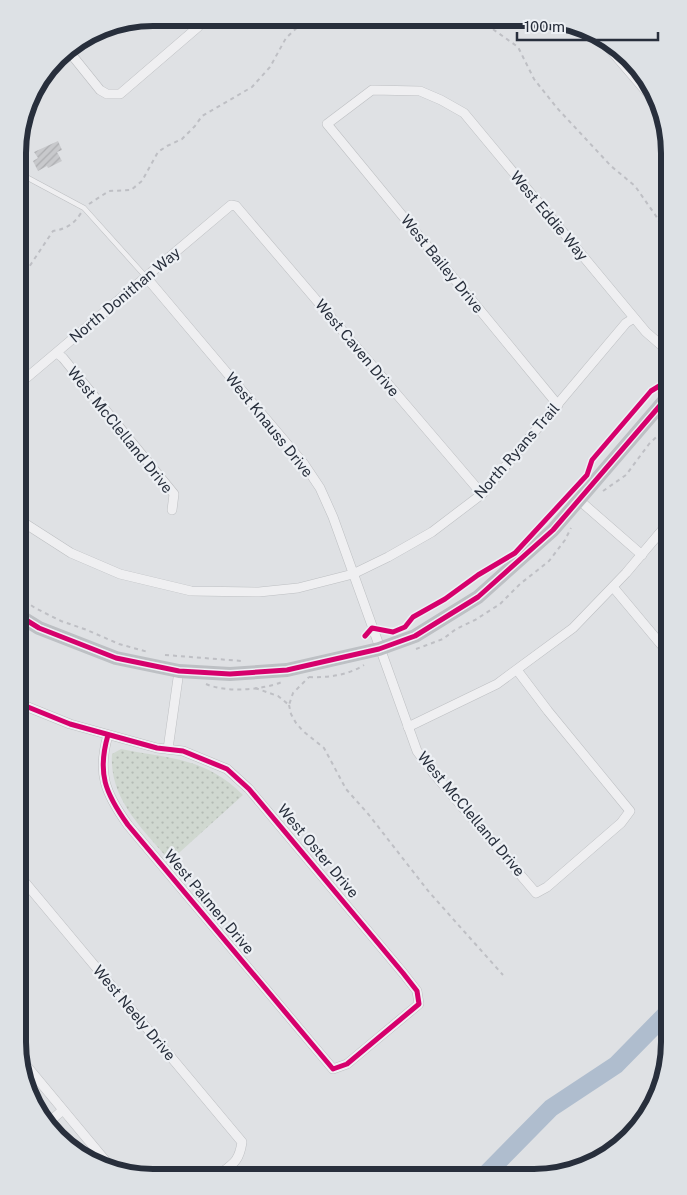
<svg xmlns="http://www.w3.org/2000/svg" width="687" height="1195" viewBox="0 0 687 1195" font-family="'Public Sans',sans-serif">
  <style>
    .green { fill: url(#green-dots) }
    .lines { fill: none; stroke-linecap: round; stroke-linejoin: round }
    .river { stroke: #afbdce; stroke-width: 18 }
    .building { fill: url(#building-hatch) }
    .lane-casing { stroke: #bdbfc2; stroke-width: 5.5 }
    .street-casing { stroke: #bdbfc2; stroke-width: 10 }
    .path { stroke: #bebfc4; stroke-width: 2; stroke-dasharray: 4 4; stroke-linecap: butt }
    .lane { stroke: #efeff1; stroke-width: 4.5 }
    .street { stroke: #efeff1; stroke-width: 9 }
    .secondary { stroke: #bdc0c4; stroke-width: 14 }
    .cycleway-casing { stroke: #edf0f4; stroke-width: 8 }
    .cycleway { stroke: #d6006c; stroke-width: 5 }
    .labels { text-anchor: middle; stroke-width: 4.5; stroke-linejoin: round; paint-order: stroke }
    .street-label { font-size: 15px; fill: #282f3c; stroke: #edf0f4 }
    .rim { fill: none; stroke: #282f3c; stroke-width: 6 }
  </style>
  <defs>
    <pattern id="green-dots" width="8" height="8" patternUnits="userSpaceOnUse" patternTransform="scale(1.25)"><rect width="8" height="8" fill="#d0d8d0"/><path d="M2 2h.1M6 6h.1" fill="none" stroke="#b3bab4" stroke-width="1.8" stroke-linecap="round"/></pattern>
    <pattern id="building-hatch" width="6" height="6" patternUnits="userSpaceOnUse" patternTransform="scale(1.25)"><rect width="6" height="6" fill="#c8c9cc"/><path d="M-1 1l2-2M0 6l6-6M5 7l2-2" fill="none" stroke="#acadb0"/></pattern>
  </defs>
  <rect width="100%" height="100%" fill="#dfe1e4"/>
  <!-- green -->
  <path class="green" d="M121,749C170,759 205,757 243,795L170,861C143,829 109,799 112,754Z"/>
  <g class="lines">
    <!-- river -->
    <path class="river" d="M483,1177L551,1108L616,1065L669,1011"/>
  </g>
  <!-- building -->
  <path class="building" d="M58,141L62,150L57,152L62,161L48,168L47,166L38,171L33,161L38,158L34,152Z"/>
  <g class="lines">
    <defs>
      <path id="lane" d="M19,177L28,178L84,208L146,277"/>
      <g id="street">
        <path d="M603,41L663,111"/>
        <path d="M67,49L100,90L107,94H120L198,27L194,18"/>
        <path d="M146,277L304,464L320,488L333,517L417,751L434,774L536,893L547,887L621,823L630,811L548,711L517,670"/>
        <path d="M57,353L63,358L174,494L172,510"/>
        <path d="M18,385L231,205L236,206L482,494"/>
        <path d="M558,405L327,124L372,90L420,91L441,100L464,113L646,332L669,352"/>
        <path d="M579,500L642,555"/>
        <path d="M18,519L71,553L120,574L191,591L259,592L298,588L353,574L388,557L432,532L482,494L626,323L634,318"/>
        <path d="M613,587L669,654"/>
        <path d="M18,703L70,724L157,748L183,751L227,769L249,789L403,973L417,991L419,1004L347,1064L333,1069L128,825C105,793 97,773 108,735"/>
        <path d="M408,727L497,684L573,628L626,573L669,522"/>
        <path d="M168,749L179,671"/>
        <path d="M18,874L242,1142C239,1163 232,1164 216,1177"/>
        <path d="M20,1058L109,1165"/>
        <path d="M50,1121L63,1110"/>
      </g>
    </defs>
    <!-- lane casing -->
    <use href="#lane" class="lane-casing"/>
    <!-- street casing -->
    <use href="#street" class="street-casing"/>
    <!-- path -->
    <g class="path">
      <path d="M480,20L518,47L534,79L557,108L611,166L635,186L656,216L669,240"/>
      <path d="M89,204L109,191L131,190L142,181L158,152L167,146L182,139L195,126L202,116L252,87L270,67L286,38L307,18"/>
      <path d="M18,276L27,270L53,231C66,229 74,224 81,213"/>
      <path d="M603,491L626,475L649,444L669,425"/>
      <path d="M18,596L35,608L61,621L87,630L119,644L148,652"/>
      <path d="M416,649L443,639L456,629L475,620L500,604L520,584L549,561L565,540L571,528"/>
      <path d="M165,655L242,661"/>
      <path d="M309,677C328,678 348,675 364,665"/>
      <path d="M206,684C226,693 262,690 282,682"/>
      <path d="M255,688L278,696L289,705L293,693L309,677"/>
      <path d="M289,705L291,714L296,723L303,731L324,748L346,789L369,815L429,892L503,975"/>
    </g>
    <!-- lane -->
    <use href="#lane" class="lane"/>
    <!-- street -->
    <use href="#street" class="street"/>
    <!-- secondary -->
    <path class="secondary" d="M18,615L39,628L116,658L179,671L230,674L287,670L379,649L415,636L478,597L553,530L669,395"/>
    <defs>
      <g id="cycleway">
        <path d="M18,615L39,628L116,658L179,671L230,674L287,670L379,649L415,636L478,597L553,530L669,395"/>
        <path d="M365,636L372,628L393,632L405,627L413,617L445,599L478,575L515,553L587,475L592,460L651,391L669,380"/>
        <path d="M18,703L70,724L157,748L183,751L227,769L249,789L403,973L417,991L419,1004L347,1064L333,1069L128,825C105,793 97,773 108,735"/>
      </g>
    </defs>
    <!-- cycleway casing -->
    <use href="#cycleway" class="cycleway-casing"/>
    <!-- cycleway -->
    <use href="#cycleway" class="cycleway"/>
  </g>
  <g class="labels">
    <!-- street labels -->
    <g class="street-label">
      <text transform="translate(549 216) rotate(50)" y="5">West Eddie Way</text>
      <text transform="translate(442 264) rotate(51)" y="5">West Bailey Drive</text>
      <text transform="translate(125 295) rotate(-40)" y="5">North Donithan Way</text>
      <text transform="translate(357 348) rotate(50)" y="5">West Caven Drive</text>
      <text transform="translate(269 425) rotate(51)" y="5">West Knauss Drive</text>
      <text transform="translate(120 430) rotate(51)" y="5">West McClelland Drive</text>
      <text transform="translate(517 451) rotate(-49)" y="5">North Ryans Trail</text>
      <text transform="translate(471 814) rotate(50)" y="5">West McClelland Drive</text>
      <text transform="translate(318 851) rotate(50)" y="5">West Oster Drive</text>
      <text transform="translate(209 902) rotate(50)" y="5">West Palmen Drive</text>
      <text transform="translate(134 1013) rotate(50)" y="5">West Neely Drive</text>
    </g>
  </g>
  <!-- crop -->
  <path d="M0 0H687V1195H0ZM153 26H534A127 127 0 0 1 661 153V1042A127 127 0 0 1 534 1169H153A127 127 0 0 1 26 1042V153A127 127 0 0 1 153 26Z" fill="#dde1e5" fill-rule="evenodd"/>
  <path class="rim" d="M153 26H534A127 127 0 0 1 661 153V1042A127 127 0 0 1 534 1169H153A127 127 0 0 1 26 1042V153A127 127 0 0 1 153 26Z"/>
  <!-- scale -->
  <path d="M517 32v8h141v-8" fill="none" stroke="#282f3c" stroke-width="2.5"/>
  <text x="524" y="32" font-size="15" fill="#282f3c" stroke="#edf0f4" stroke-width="4" paint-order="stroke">100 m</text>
</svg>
